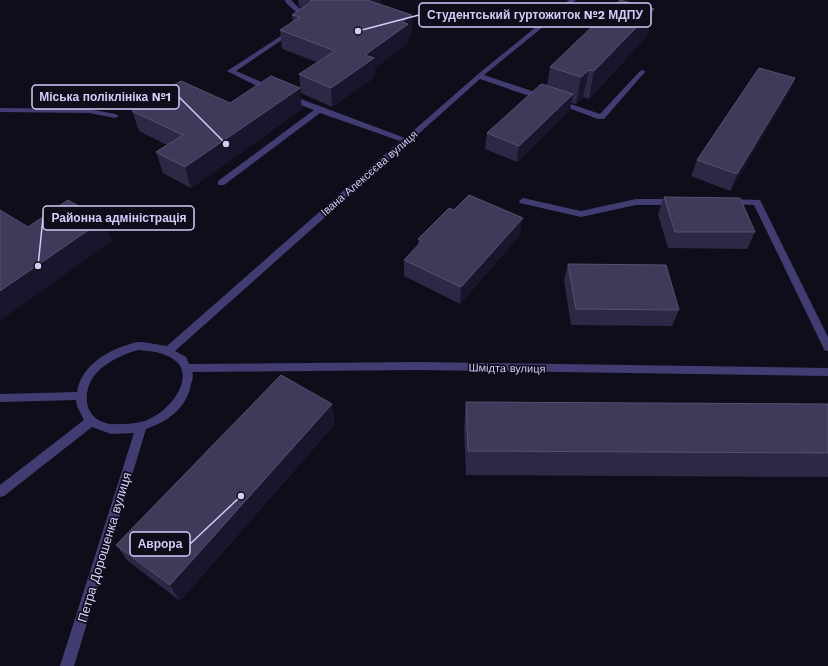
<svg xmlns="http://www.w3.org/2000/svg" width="828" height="666" viewBox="0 0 828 666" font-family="'Work Sans',sans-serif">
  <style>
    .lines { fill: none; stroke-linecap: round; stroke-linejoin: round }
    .minor { fill: #413d73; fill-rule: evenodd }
    .wall { fill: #2e2746 }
    .shaded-wall { fill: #1a152c }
    .building { fill: #403959; stroke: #575072 }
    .labels { text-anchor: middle; stroke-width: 3.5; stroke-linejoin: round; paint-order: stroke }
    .street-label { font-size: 11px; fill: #d2ccf9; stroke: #0f0d1a }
    .near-street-label { font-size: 13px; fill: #d2ccf9; stroke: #0f0d1a }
    .leader { fill: none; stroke: #d2ccf9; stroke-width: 1.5 }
    .callout-dot { fill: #d2ccf9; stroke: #0f0d1a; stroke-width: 1.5 }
    .callout { fill: #0f0d1a; stroke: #d2ccf9; stroke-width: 1.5 }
    .callout-label { font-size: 12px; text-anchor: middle; font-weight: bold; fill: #d2ccf9 }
  </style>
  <rect width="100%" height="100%" fill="#0f0d1a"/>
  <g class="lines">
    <!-- minor -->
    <g class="minor">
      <path d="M285,0H291L309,18V20H305L286,3Z"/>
      <path d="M569,0H576L484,75L547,96V100H541L480,79L175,351L186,357L189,364L418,362L828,368V376L418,370L192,372C194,376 192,380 191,384C187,408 167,422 146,429L74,666H60L134,433L111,434L92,427L4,496L0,497V485L84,420L77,406L76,400L0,402V394L77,392C81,368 103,353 124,346C128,345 134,342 139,342C148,342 158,345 167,346L400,141L320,113L224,185H218V181L314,110L287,100V96H293L405,138L477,75ZM138,350C146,351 158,351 165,355C169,356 175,360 178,363C193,381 169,409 153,417C143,423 132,424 121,424C115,424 109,425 103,422C94,419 88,411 87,402C84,372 114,357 138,350Z"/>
      <path d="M290,30L295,31L236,71L275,88V92H269L227,71Z"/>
      <path d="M642,70L646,72L644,73L604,119H598L555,103L559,101H562L600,114L640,71Z"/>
      <path d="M0,108L89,109L115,114L119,116L115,118L89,113L0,112Z"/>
      <path d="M523,198L581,211L636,199H675L679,202L675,205H636L581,217L520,203L519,201Z"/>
      <path d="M729,199L760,200L828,337V351L824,350L823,347L754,205L726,204V200Z"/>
    </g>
  </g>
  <!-- wall -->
  <g class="wall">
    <path d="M298,0H381V5L412,15V33L408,37V43L375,68V77L332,107L301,93L299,74L317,62L282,49L280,30L293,22L292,15L302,8L299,6Z"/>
    <path d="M654,9L647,36L589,99L583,97L576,104L571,103L570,110L517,162L485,149L487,133L547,86L550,67Z"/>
    <path d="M795,78L788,94L730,191L691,176L697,160Z"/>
    <path d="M230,103L302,109L191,188L163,173L156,152L167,145L139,131L132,111Z"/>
    <path d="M664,197L755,232L747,249L668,248L658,214Z"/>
    <path d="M520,235L460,304L404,276V260L418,246V239Z"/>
    <path d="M568,264L679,310L672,326L571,325L564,280Z"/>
    <path d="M466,402L828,404V477L466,475L464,428Z"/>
    <path d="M335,424L180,601L128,561L116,545Z"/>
  </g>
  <!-- shaded-wall -->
  <g class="shaded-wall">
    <path d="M367,0H381V9Z"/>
    <path d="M654,9L647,36L589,99L594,71Z"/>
    <path d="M412,15V33L408,37V43L375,68V77L332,107L331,88L365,55L402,22Z"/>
    <path d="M589,70L583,97L576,104L581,77Z"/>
    <path d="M795,78L788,94L730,191L737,174Z"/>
    <path d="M300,88L302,109L191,188L185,167Z"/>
    <path d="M573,94L570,110L517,162L519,146Z"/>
    <path d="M523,218L520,235L460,304L461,287Z"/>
    <path d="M103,220L112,241L0,321V291Z"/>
    <path d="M332,404L335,424L180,601L170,585Z"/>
  </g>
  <!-- building -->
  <g class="building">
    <path d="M310,0H367L412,15L402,22L408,24L365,55L374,58L331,88L299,74L335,51L280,30L300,17L292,15L311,2Z"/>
    <path d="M620,0L654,9L594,71L589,70L581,77L550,67Z"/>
    <path d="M759,68L795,78L737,174L697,160Z"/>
    <path d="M271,76L300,88L185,167L156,152L183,135L132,111L181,81L230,103Z"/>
    <path d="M542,84L573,94L519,146L487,133L540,85Z"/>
    <path d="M469,195L523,218L461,287L404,260L422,241L418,239L449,208L454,210Z"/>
    <path d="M664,197L740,198L755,232H675Z"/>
    <path d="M68,200L103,220L0,291V210L28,227Z"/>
    <path d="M568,264L666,265L679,310L576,309Z"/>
    <path d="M281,375L332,404L170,585L116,545Z"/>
    <path d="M466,402L828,404V453L468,451Z"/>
  </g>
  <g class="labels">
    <!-- street labels -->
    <g class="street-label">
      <text transform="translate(369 173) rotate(-41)" y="4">Івана Алексєєва вулиця</text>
      <text transform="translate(507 368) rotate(1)" y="4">Шмідта вулиця</text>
    </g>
    <!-- near-street labels -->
    <g class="near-street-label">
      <text transform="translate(104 547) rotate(-73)" y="5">Петра Дорошенка вулиця</text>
    </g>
  </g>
  <!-- callouts -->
  <path class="leader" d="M358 31L419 15M226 144L179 97M38 266L43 218M241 496L190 544"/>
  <g class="callout-dot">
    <circle cx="358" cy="31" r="4"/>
    <circle cx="226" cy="144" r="4"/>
    <circle cx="38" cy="266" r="4"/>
    <circle cx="241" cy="496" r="4"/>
  </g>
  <g class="callout">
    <rect x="419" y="3" width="232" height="24" rx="4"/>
    <rect x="32" y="85" width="147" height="24" rx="4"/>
    <rect x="43" y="206" width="151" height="24" rx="4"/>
    <rect x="130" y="532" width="60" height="24" rx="4"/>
  </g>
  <g class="callout-label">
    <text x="535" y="19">Студентський гуртожиток №2 МДПУ</text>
    <text x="105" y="101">Міська поліклініка №1</text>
    <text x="119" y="222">Районна адміністрація</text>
    <text x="160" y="548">Аврора</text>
  </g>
</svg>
